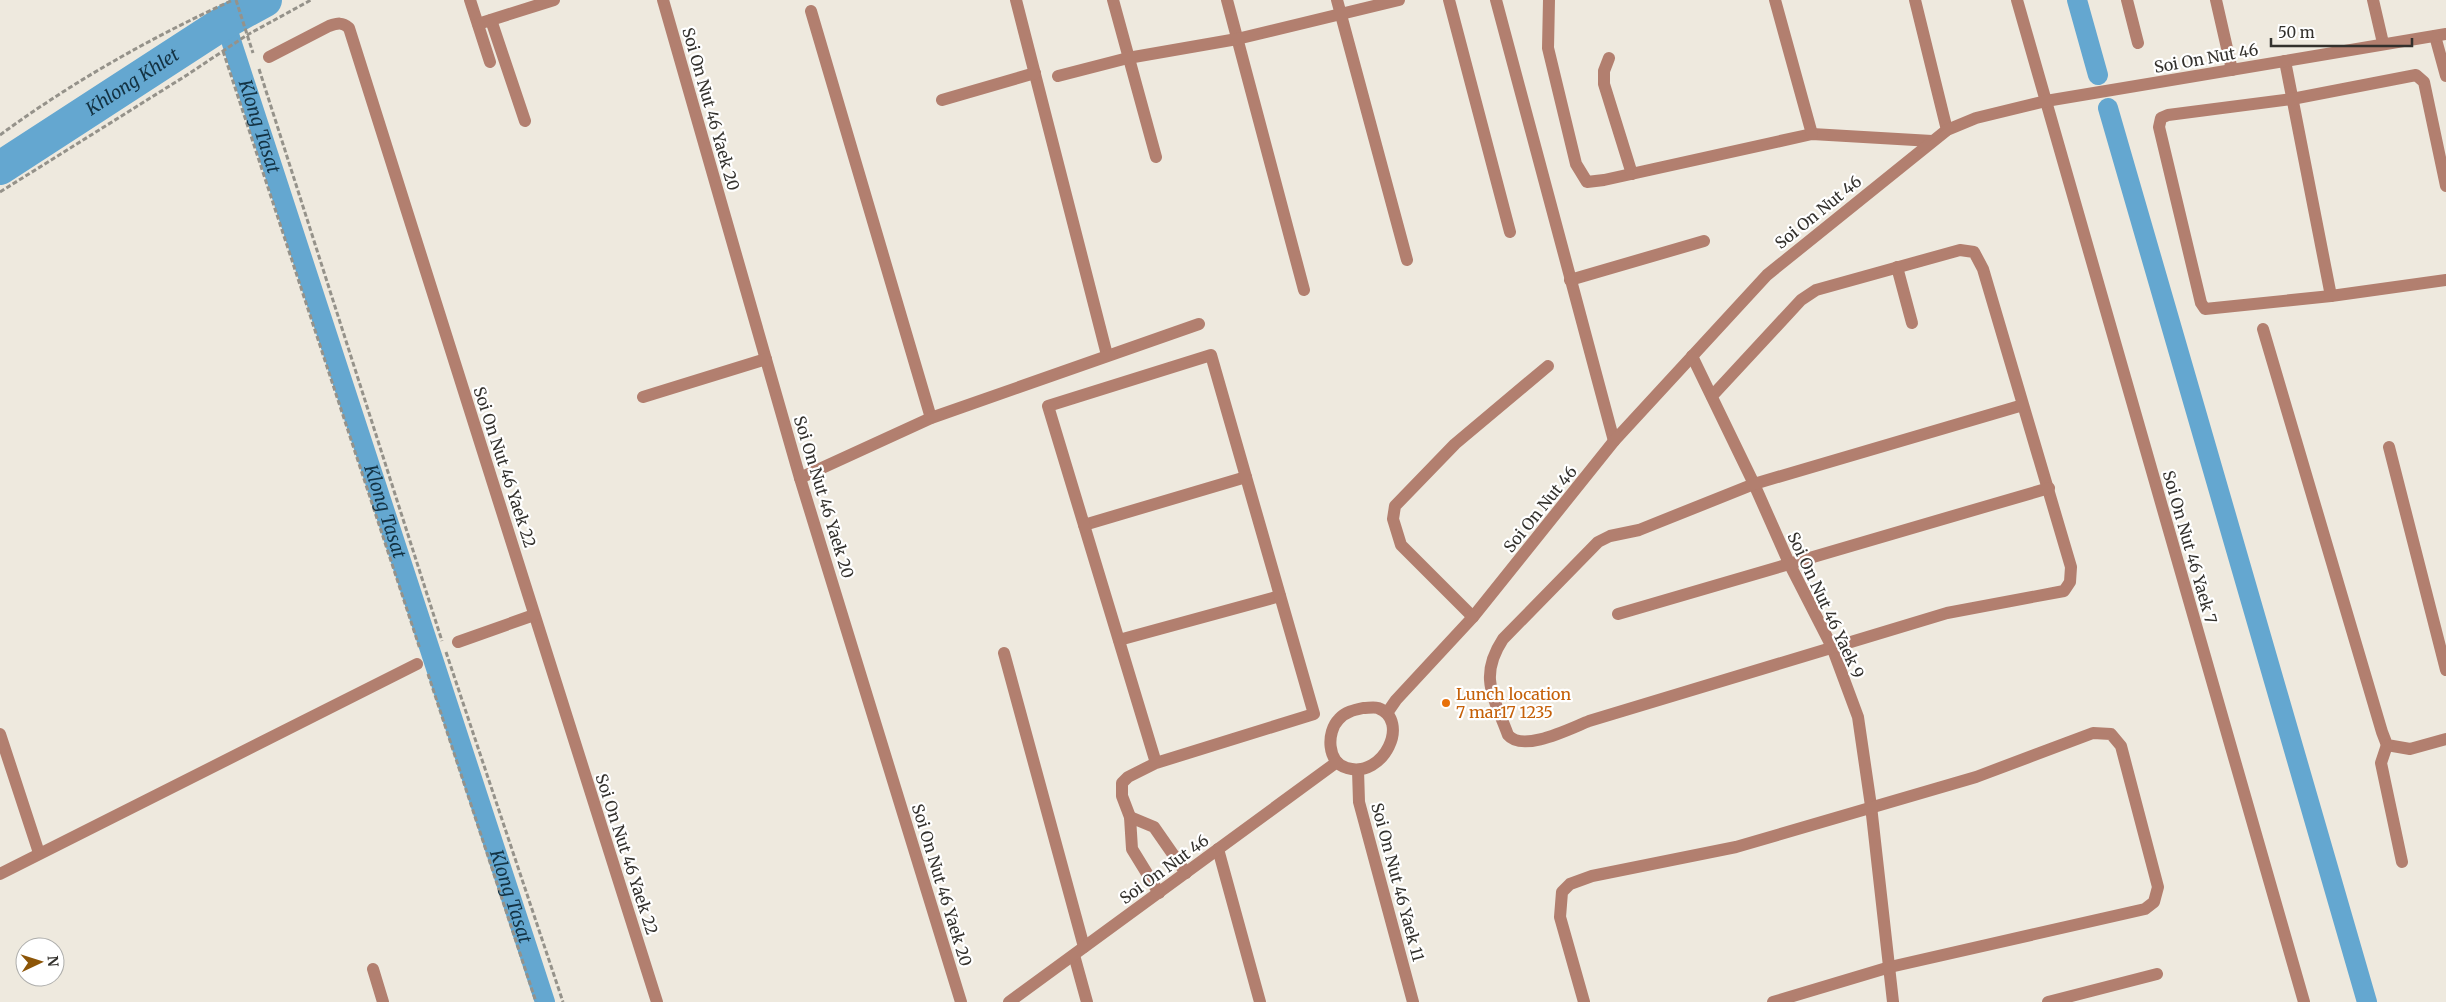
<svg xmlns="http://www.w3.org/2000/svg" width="2446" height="1002" viewBox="0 0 2446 1002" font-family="Merriweather,serif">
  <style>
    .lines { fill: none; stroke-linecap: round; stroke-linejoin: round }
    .canal { stroke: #64a7d0; stroke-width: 20 }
    .river { stroke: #64a7d0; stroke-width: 34 }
    .path { stroke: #95928a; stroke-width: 3; stroke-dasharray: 5 2.5; stroke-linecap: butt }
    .minor { stroke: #b27f6f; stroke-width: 12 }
    .food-dot { fill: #e8710a; stroke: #fff; stroke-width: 2 }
    .labels { text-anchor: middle; stroke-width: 4.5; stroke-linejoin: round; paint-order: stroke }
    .street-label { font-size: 16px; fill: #33312d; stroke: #fff }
    .food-label { font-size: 16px; fill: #c56008; stroke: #fff; text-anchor: start }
    .water-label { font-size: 18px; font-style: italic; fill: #133243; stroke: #fff }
  </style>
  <rect width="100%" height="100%" fill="#eee9de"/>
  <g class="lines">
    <!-- canal -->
    <g class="canal">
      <path d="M2077,0L2098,75"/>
      <path id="s1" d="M225,22L545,1002"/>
      <path d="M2108,108L2367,1002"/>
    </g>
    <!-- river -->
    <path class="river" id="s2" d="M0,168L225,22L265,0"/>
    <!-- path -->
    <g class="path">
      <path d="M236,0L253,53"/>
      <path d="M223,51L420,649"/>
      <path d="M259,69L442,641"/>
      <path d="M0,135C72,82 152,37 233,0"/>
      <path d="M0,192L187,75L247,35L311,0"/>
      <path d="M446,652L563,1002"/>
      <path d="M428,674L536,1002"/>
    </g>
    <!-- minor -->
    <g class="minor">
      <path d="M470,0L490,62"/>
      <path d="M663,0L800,478L961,1002"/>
      <path d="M1016,0L1107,355"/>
      <path d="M1113,0L1156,157"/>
      <path d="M1227,0L1304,290"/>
      <path d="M1337,0L1407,260"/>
      <path d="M1449,0L1510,232"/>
      <path d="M1496,0L1614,441"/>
      <path d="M1549,0L1548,48L1576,164L1587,182L1604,180L1812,134L1932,141"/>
      <path d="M1775,0L1812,134"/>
      <path d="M1915,0L1947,130"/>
      <path d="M2017,0L2304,1002"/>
      <path d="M2127,0L2138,43"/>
      <path d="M2216,0L2232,70"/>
      <path d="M2373,0L2383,43"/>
      <path d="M811,11L931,418"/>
      <path d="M491,20L525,121"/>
      <path d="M478,24L554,0"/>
      <path d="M2435,36L2446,76"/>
      <path d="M269,57L329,26C338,23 342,22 349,28L657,1002"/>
      <path d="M1609,58L1604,71V84L1632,174"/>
      <path d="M2285,61L2331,296"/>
      <path d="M1058,76L1128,58L1237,39L1399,0"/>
      <path d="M942,100L1035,73"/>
      <path d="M2446,186L2424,82L2416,75L2292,99L2168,115L2161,118L2159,127L2201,303L2205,309L2331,296L2446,280"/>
      <path d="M1897,267L1912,323"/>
      <path d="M1570,280L1704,241"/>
      <path d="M2263,329L2382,732L2387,745L2410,749L2446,739"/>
      <path d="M1692,356L1754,484L1789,563L1832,647L1858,717L1871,806L1893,1002"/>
      <path d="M1712,396L1801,300L1816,290L1960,250L1974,252L1983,269L2071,567L2070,582L2064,591L1947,613L1589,721C1571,728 1523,753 1508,735C1494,697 1478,677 1503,639L1598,542L1610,536L1639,530L1754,484L2023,405"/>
      <path d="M643,397L766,359"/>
      <path d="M2389,447L2446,670"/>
      <path d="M800,478L931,418L1199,324"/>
      <path d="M1084,525L1246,477"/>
      <path d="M1618,614L2049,488"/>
      <path d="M1473,617L1401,545L1393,519L1395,506L1455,444L1548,366"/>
      <path d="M1119,640L1280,596"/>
      <path d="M458,642L534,615"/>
      <path d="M1004,653L1084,947"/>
      <path d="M1363,708C1368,708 1374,707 1378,708C1411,720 1384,779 1347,768C1327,763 1326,732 1339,719C1345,712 1354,710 1363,708Z"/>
      <path d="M1387,713L1396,700L1473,617L1614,441L1767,275L1947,130L1976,118L2046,101L2446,34"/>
      <path d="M0,734L39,853"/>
      <path d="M2387,745L2381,763L2402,862"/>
      <path d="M1358,770L1359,802L1413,1002"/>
      <path d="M1130,817L1122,796V783L1128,777L1156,763L1314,714L1211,355L1048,406L1156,763"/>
      <path d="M1218,849L1260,1002"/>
      <path d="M0,874L417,664"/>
      <path d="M1159,893L1132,849L1130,817L1154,827L1186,873"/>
      <path d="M1074,955L1087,1002"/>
      <path d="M373,969L383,1002"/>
      <path d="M1009,1002L1337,762"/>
      <path d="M1584,1002L1560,917L1562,892L1570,884L1592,876L1736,847L1976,777L2093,733L2111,734L2121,746L2158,887L2154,902L2145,909L1890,967L1773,1002"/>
      <path d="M2048,1002L2157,974"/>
    </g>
  </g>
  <!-- markers -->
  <circle class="food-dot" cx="1446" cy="703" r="5"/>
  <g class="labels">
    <!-- street labels -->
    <g class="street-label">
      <text transform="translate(2206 58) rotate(-10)" y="6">Soi On Nut 46</text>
      <text transform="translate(711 109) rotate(74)" y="6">Soi On Nut 46 Yaek 20</text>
      <text transform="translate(1818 212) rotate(-39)" y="6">Soi On Nut 46</text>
      <text transform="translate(505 467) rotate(72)" y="6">Soi On Nut 46 Yaek 22</text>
      <text transform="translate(824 497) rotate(73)" y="6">Soi On Nut 46 Yaek 20</text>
      <text transform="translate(1540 509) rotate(-51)" y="6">Soi On Nut 46</text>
      <text transform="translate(2190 547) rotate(74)" y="6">Soi On Nut 46 Yaek 7</text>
      <text transform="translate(1826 605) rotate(65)" y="6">Soi On Nut 46 Yaek 9</text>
      <text transform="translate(627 854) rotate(72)" y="6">Soi On Nut 46 Yaek 22</text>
      <text transform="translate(1164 869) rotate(-36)" y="6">Soi On Nut 46</text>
      <text transform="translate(1398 882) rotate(75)" y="6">Soi On Nut 46 Yaek 11</text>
      <text transform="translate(942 885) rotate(73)" y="6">Soi On Nut 46 Yaek 20</text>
    </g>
    <!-- food labels -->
    <g class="food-label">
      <text x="1456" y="700">Lunch location<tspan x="1456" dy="18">7 mar17 1235</tspan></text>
    </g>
    <!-- water labels -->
    <g class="water-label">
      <text dy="6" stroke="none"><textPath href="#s2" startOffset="158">Khlong Khlet</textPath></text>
      <text dy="6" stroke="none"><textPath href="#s1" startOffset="110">Klong Tasat</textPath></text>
      <text dy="6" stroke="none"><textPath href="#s1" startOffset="515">Klong Tasat</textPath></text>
      <text dy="6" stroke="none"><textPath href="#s1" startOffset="920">Klong Tasat</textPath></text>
    </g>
  </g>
  <!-- north arrow -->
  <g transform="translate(40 962) rotate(86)"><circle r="24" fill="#ffffff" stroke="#adadab"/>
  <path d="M0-4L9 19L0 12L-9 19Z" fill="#8c5507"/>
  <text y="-8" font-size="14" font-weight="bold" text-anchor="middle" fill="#33312d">N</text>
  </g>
  <!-- scale -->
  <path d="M2271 38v8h141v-8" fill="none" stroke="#33312d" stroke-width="2.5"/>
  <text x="2278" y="38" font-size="15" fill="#33312d" stroke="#ffffff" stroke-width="4" paint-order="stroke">50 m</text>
</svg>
